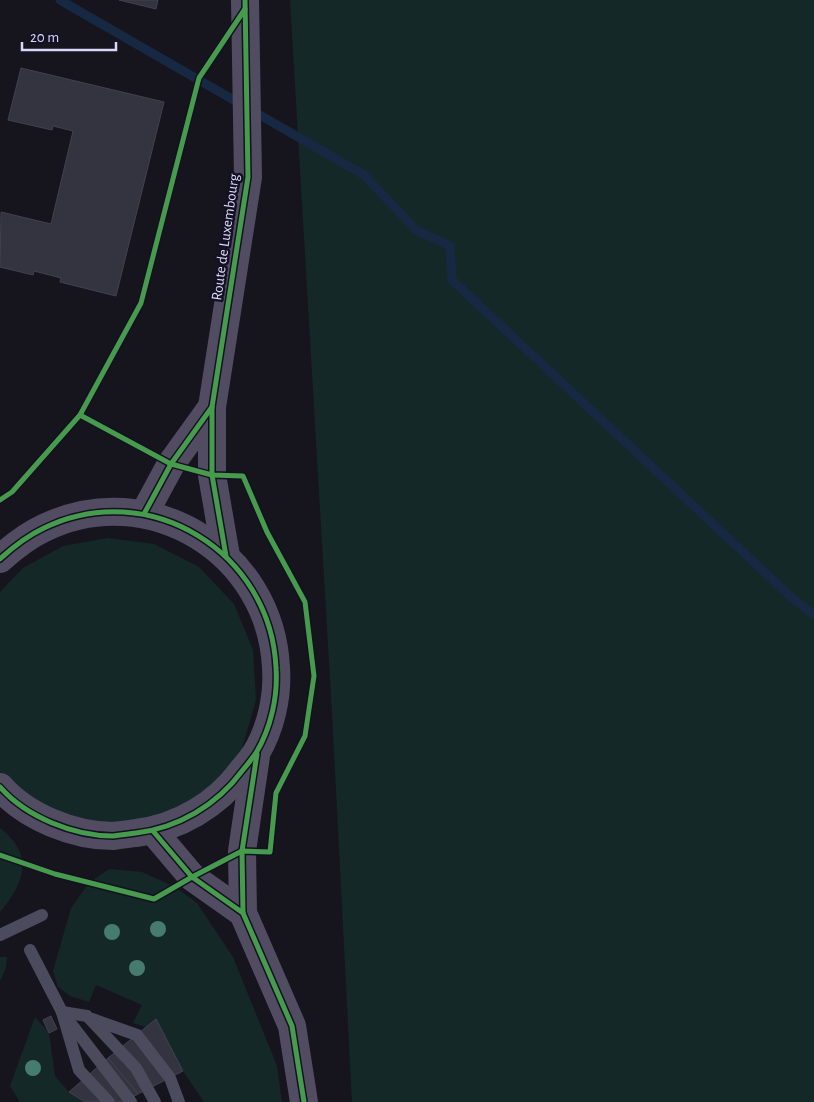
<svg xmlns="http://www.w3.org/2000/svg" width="814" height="1102" viewBox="0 0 814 1102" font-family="'Alegreya Sans',sans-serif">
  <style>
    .green { fill: #152828 }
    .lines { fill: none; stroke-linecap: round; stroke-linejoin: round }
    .stream { stroke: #172942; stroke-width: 9 }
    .building { fill: #343340; stroke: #434151 }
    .service { stroke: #4c4b5e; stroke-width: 12 }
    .primary { stroke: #524c62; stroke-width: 28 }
    .cycleway-casing { stroke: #131122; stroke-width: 8 }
    .cycleway { stroke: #469c4c; stroke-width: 5 }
    .tree { fill: #467c70 }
    .labels { text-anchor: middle; stroke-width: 5; stroke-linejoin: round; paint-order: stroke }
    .street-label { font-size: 15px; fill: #dad8fa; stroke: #131122 }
  </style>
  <rect width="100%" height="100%" fill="#16151e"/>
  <!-- green -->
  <g class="green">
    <path d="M290,0H814V1102H352L332,712Z"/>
    <path d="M108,538L154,544L199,567L234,604L253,650L256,700L242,748L212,788L169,816L121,828L75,823L32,805L0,776V592L23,568L63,546Z"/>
    <path d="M0,828C35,855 24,883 0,912Z"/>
    <path d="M109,869L142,872L175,887L197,903L233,957L277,1066L282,1102H204L183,1071L156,1019L146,1027L133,1023L142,1005L96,985L89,1002L70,996L58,987L53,971L71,908L89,883Z"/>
    <path d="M0,957H7L6,968L0,981Z"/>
    <path d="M35,1017L49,1033L55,1076L69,1092L85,1102H20L10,1086Z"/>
  </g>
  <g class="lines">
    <!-- stream -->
    <path class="stream" d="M60,0L364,175L416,230L450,246L452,280L790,596L814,615"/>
  </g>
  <!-- building -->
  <g class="building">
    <path d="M119,0H158L156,9Z"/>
    <path d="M21,68L164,102L116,296L60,282L61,278L34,271L33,275L0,267L1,212L51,224L73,131L53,126L52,130L8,120Z"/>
    <path d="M51,1016L57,1029L49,1033L43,1020Z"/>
    <path d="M156,1019L183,1071L138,1094L108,1058Z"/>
    <path d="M108,1058L138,1094L125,1102H85L69,1092Z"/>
  </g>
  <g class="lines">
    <!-- service -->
    <g class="service">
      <path d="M0,935L42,915"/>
      <path d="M30,950L62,1012L131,1102"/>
      <path d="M92,1019L137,1035L170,1078L179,1102"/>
      <path d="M109,1102L79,1070L62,1012L87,1016L136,1068L155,1102"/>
    </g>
    <!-- primary -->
    <g class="primary">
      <path d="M144,514L171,464L212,407"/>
      <path d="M226,556L212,475V407L248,177L245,0"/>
      <path d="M0,559C13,547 27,536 44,528C149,477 271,552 276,668C278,696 271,728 256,753C252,759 247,765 242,771C217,805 178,828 136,833C129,834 121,835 113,836C74,836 26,817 0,787"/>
      <path d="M256,756L242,851L243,913L292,1026L304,1102"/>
      <path d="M153,831L192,877L243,913"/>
    </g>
    <defs>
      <g id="cycleway">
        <path d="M0,500L12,492L80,415L141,303L199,78L245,9"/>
        <path d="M144,514L171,464L212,407"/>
        <path d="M226,556L212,475V407L248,177L245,0"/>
        <path d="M0,559C13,547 27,536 44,528C149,477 271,552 276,668C278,696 271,728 256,753C252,759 247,765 242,771C217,805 178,828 136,833C129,834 121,835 113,836C74,836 26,817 0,787"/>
        <path d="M257,754L242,851L243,913L292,1026L304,1102"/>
        <path d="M153,831L192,877L243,913"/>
        <path d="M0,855L55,874L154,899L192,877L242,851L270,852L276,793L305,736L314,676L305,602L267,532L243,476L212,475L171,464L80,415"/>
      </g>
    </defs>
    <!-- cycleway casing -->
    <use href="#cycleway" class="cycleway-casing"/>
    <!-- cycleway -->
    <use href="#cycleway" class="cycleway"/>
  </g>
  <!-- trees -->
  <g class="tree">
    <circle cx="158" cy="929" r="8"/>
    <circle cx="112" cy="932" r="8"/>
    <circle cx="137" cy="968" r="8"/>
    <circle cx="33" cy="1068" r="8"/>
  </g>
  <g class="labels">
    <!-- street labels -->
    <g class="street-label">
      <text transform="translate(225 237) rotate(-82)" y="5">Route de Luxembourg</text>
    </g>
  </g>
  <!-- scale -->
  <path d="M22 42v8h94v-8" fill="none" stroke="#dad8fa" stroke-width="2.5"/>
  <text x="30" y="42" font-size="15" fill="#dad8fa" stroke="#131122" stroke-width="4" paint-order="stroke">20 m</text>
</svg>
